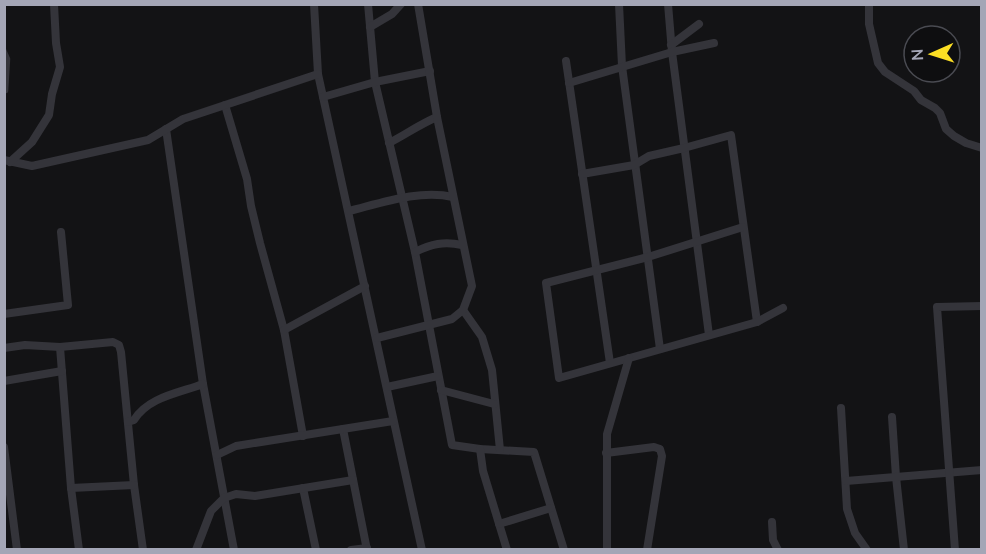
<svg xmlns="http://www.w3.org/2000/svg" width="986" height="554" viewBox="0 0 986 554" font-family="'Nunito Sans',sans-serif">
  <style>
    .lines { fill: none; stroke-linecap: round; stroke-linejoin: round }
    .lane { stroke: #34343a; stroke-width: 4.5 }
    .street { stroke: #34343a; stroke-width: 8 }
  </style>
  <rect width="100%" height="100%" fill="#131315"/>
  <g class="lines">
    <!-- lane -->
    <path class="lane" d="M4,50L8,59L6,91"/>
    <!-- street -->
    <g class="street">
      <path d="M314,4L318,74L422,550"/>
      <path d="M368,4L375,82L415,252L452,445L480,449L534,452L564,550"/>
      <path d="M619,4L622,66L660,349"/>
      <path d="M668,4L672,52L709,335"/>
      <path d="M869,4V24L878,63L885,72L914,91L921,100L935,108L940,113L946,129L954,136L966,143L982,148"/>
      <path d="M370,27L392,14L401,4"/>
      <path d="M671,45L699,24"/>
      <path d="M566,61L610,363"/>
      <path d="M569,83L672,52L714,43"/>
      <path d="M323,97L375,82L430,71"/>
      <path d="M225,105L247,179L251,206L260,243L284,330L303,436"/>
      <path d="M166,129L203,384L234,550"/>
      <path d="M389,143C405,135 420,124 437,117"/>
      <path d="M4,160L32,166L148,140L183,119L318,74"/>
      <path d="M10,162L32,142L49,115L52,94L60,67L56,43L54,4"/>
      <path d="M582,174L634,165L649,156L684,148L731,135L757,322"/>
      <path d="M349,211C381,203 420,189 453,197"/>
      <path d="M743,227L648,257L546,283L559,378L757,322L783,308"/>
      <path d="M415,252C431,244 444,241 462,245"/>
      <path d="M463,310L482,337L492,370L500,450"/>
      <path d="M4,314L68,305L61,232"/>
      <path d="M284,330L365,286"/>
      <path d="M377,338L452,319L463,310L472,286L437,117L418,4"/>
      <path d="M60,347L71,488L79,550"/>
      <path d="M4,348L25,345L60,347L113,342L119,345L121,352L134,485L143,550"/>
      <path d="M4,381L62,371"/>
      <path d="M387,387L438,376"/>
      <path d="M441,390L494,404"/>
      <path d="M841,408L847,509L855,533L867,550"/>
      <path d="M892,417L896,477L904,550"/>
      <path d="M128,422L134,420C148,397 179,393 203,384"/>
      <path d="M343,429L367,550"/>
      <path d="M4,447L17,550"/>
      <path d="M480,449L483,471L507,550"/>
      <path d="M606,453L654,447L660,449L662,456L647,550"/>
      <path d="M217,455L236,446L393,421"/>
      <path d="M846,481L982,470"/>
      <path d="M71,488L134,485"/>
      <path d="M303,488L316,550"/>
      <path d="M772,522L773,540L778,550"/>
      <path d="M499,524L551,508"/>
      <path d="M196,550L211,511L224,498L236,494L255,496L353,480"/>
      <path d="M351,550L367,548"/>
      <path d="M607,550V434L629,358"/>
      <path d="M955,550L937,307L982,306"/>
    </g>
  </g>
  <!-- border -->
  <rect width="986" height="554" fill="none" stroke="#a4a6b6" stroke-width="12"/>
  <!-- north arrow -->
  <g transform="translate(932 54) rotate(267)"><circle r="28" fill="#0e0e10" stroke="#4a4b52" stroke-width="1.5"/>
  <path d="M0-4.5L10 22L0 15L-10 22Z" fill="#fcdf24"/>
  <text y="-9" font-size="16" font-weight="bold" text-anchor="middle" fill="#a4a6b6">N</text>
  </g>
</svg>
